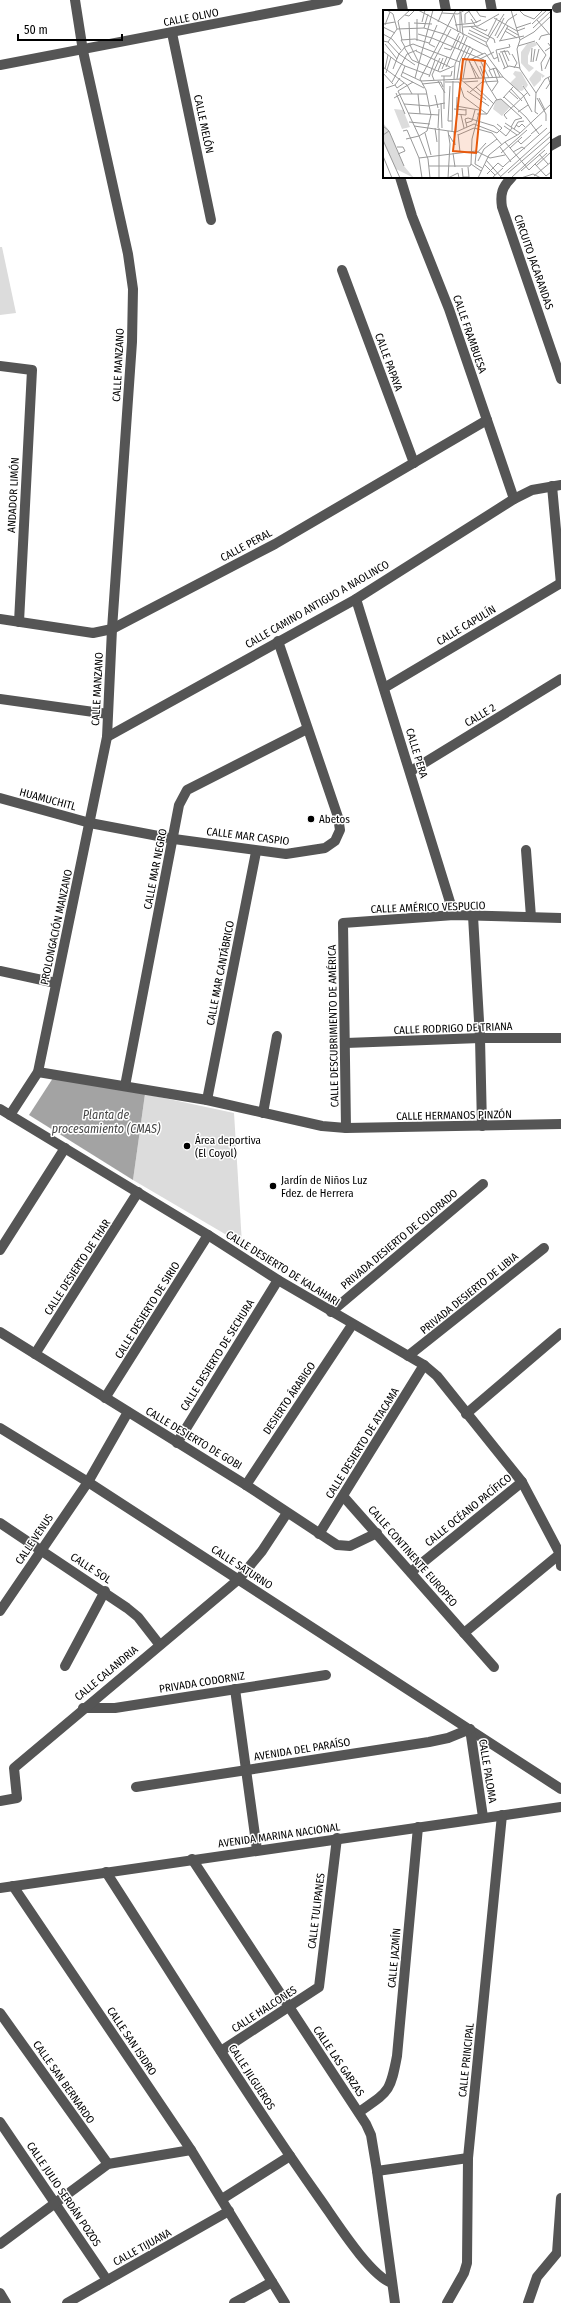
<svg xmlns="http://www.w3.org/2000/svg" width="561" height="2303" viewBox="0 0 561 2303" font-family="'Fira Sans Condensed',sans-serif">
  <style>
    .green { fill: #dcdcdc }
    .water { fill: #a3a3a3 }
    .lines { fill: none; stroke-linecap: round; stroke-linejoin: round }
    .minor { stroke: #555; stroke-width: 10 }
    .poi-dot { fill: #000; stroke: #fff; stroke-width: 1.5 }
    .labels { text-anchor: middle; stroke-width: 3; stroke-linejoin: round; paint-order: stroke }
    .street-label { font-size: 11px; fill: #000; stroke: #fff }
    .poi-label { font-size: 11px; fill: #000; stroke: #fff; text-anchor: start }
    .water-label { font-size: 12px; font-style: italic; fill: #444; stroke: #fff }
    .inset-road { fill: none; stroke: #999; stroke-width: 1 }
    .view { fill: #e8590c; fill-opacity: 0.15; stroke: #e8590c; stroke-width: 2 }
    .inset-edge { fill: none; stroke: #000; stroke-width: 2 }
  </style>
  <rect width="100%" height="100%" fill="#fff"/>
  <!-- green -->
  <g class="green">
    <path d="M0,247H2L16,313L0,315Z"/>
    <path d="M145,1094L234,1113L242,1244L133,1180Z"/>
  </g>
  <!-- water -->
  <path class="water" d="M53,1078L145,1094L133,1180L29,1115Z"/>
  <g class="lines">
    <!-- minor -->
    <g class="minor">
      <path d="M401,0L403,11"/>
      <path d="M444,0L446,11"/>
      <path d="M490,0L492,11"/>
      <path d="M557,8L561,7"/>
      <path d="M172,33L211,220"/>
      <path d="M0,65L338,0"/>
      <path d="M550,146L561,140"/>
      <path d="M400,177L412,216L449,309L514,499"/>
      <path d="M512,177C502,187 500,194 502,207L561,379"/>
      <path d="M342,270L414,463"/>
      <path d="M0,366L32,370L19,622"/>
      <path d="M552,486L561,584"/>
      <path d="M356,599L454,915"/>
      <path d="M0,619L93,633L112,629L275,544L487,420"/>
      <path d="M384,688L561,583"/>
      <path d="M0,699L108,714"/>
      <path d="M107,737L356,599L514,499L532,490L561,485"/>
      <path d="M411,771L561,679"/>
      <path d="M0,798L90,823L174,839L286,854L325,848L335,841L340,830L338,817L278,641"/>
      <path d="M526,850L531,917"/>
      <path d="M473,916L480,1038L482,1126"/>
      <path d="M0,971L56,983"/>
      <path d="M346,1043L480,1038H561"/>
      <path d="M38,1072L207,1100L322,1126L346,1128L561,1124"/>
      <path d="M125,1086L179,805L187,790L307,729"/>
      <path d="M207,1100L256,852"/>
      <path d="M0,1109L208,1235L278,1280L424,1365L437,1376L522,1482L560,1554L561,1566"/>
      <path d="M263,1113L277,1036"/>
      <path d="M10,1115L38,1072L107,737L112,629L132,342L133,289L128,254L83,51L75,0"/>
      <path d="M346,1128L343,923L454,915L561,918"/>
      <path d="M0,1250L65,1148"/>
      <path d="M331,1312L483,1184"/>
      <path d="M0,1332L246,1485L337,1545L350,1546L377,1533"/>
      <path d="M35,1354L138,1192"/>
      <path d="M408,1356L544,1248"/>
      <path d="M105,1398L208,1235"/>
      <path d="M466,1414L561,1333"/>
      <path d="M0,1428L88,1482L561,1789"/>
      <path d="M177,1443L278,1280"/>
      <path d="M246,1485L352,1325"/>
      <path d="M343,1496L494,1667"/>
      <path d="M0,1523L127,1608L138,1617L159,1644"/>
      <path d="M319,1534L424,1365"/>
      <path d="M411,1572L522,1482"/>
      <path d="M0,1611L88,1482L128,1412"/>
      <path d="M464,1633L561,1553"/>
      <path d="M65,1666L105,1591"/>
      <path d="M235,1689L257,1850"/>
      <path d="M83,1708H115L326,1675"/>
      <path d="M470,1729L483,1817"/>
      <path d="M136,1787L429,1742L448,1738L470,1729"/>
      <path d="M0,1801L17,1798L14,1768L239,1579L262,1551L287,1513"/>
      <path d="M192,1859L366,2124L371,2135L377,2171L395,2303"/>
      <path d="M106,1872C177,1982 245,2093 320,2199C335,2220 370,2276 392,2283"/>
      <path d="M13,1886L191,2150L285,2303"/>
      <path d="M0,1888L561,1807"/>
      <path d="M0,2013L108,2164"/>
      <path d="M221,2051L319,1987L337,1838"/>
      <path d="M359,2112C389,2091 390,2093 397,2056L418,1827"/>
      <path d="M0,2122L107,2280"/>
      <path d="M377,2171L468,2158"/>
      <path d="M222,2199L290,2156"/>
      <path d="M0,2244L108,2164L191,2150"/>
      <path d="M0,2293L6,2303"/>
      <path d="M67,2303L229,2211"/>
      <path d="M234,2303L272,2282"/>
      <path d="M447,2303L464,2273L467,2263L468,2158L502,1815"/>
      <path d="M528,2303L537,2277L557,2253L561,2198"/>
    </g>
  </g>
  <!-- markers -->
  <g class="poi-dot">
    <circle cx="311" cy="819" r="4"/>
    <circle cx="187" cy="1146" r="4"/>
    <circle cx="273" cy="1186" r="4"/>
  </g>
  <g class="labels">
    <!-- street labels -->
    <g class="street-label">
      <text transform="translate(191 17) rotate(-11)" y="4">CALLE OLIVO</text>
      <text transform="translate(204 124) rotate(78)" y="4">CALLE MELÓN</text>
      <text transform="translate(534 262) rotate(71)" y="4">CIRCUITO JACARANDAS</text>
      <text transform="translate(470 334) rotate(71)" y="4">CALLE FRAMBUESA</text>
      <text transform="translate(389 362) rotate(70)" y="4">CALLE PAPAYA</text>
      <text transform="translate(118 365) rotate(-87)" y="4">CALLE MANZANO</text>
      <text transform="translate(13 495) rotate(-87)" y="4">ANDADOR LIMÓN</text>
      <text transform="translate(246 545) rotate(-28)" y="4">CALLE PERAL</text>
      <text transform="translate(317 604) rotate(-30)" y="4">CALLE CAMINO ANTIGUO A NAOLINCO</text>
      <text transform="translate(466 625) rotate(-31)" y="4">CALLE CAPULÍN</text>
      <text transform="translate(97 689) rotate(-87)" y="4">CALLE MANZANO</text>
      <text transform="translate(480 715) rotate(-31)" y="4">CALLE 2</text>
      <text transform="translate(417 753) rotate(73)" y="4">CALLE PERA</text>
      <text transform="translate(48 799) rotate(15)" y="4">HUAMUCHITL</text>
      <text transform="translate(248 836) rotate(7)" y="4">CALLE MAR CASPIO</text>
      <text transform="translate(155 869) rotate(-79)" y="4">CALLE MAR NEGRO</text>
      <text transform="translate(428 907) rotate(-2)" y="4">CALLE AMÉRICO VESPUCIO</text>
      <text transform="translate(56 927) rotate(-78)" y="4">PROLONGACIÓN MANZANO</text>
      <text transform="translate(220 973) rotate(-79)" y="4">CALLE MAR CANTÁBRICO</text>
      <text transform="translate(333 1026) rotate(-91)" y="4">CALLE DESCUBRIMIENTO DE AMÉRICA</text>
      <text transform="translate(453 1028) rotate(-2)" y="4">CALLE RODRIGO DE TRIANA</text>
      <text transform="translate(454 1115) rotate(-1)" y="4">CALLE HERMANOS PINZÓN</text>
      <text transform="translate(399 1239) rotate(-40)" y="4">PRIVADA DESIERTO DE COLORADO</text>
      <text transform="translate(77 1267) rotate(-57)" y="4">CALLE DESIERTO DE THAR</text>
      <text transform="translate(283 1268) rotate(32)" y="4">CALLE DESIERTO DE KALAHARI</text>
      <text transform="translate(469 1293) rotate(-39)" y="4">PRIVADA DESIERTO DE LIBIA</text>
      <text transform="translate(147 1310) rotate(-58)" y="4">CALLE DESIERTO DE SIRIO</text>
      <text transform="translate(217 1355) rotate(-58)" y="4">CALLE DESIERTO DE SECHURA</text>
      <text transform="translate(289 1398) rotate(-56)" y="4">DESIERTO ÁRABIGO</text>
      <text transform="translate(194 1438) rotate(31)" y="4">CALLE DESIERTO DE GOBI</text>
      <text transform="translate(362 1443) rotate(-58)" y="4">CALLE DESIERTO DE ATACAMA</text>
      <text transform="translate(468 1510) rotate(-39)" y="4">CALLE OCÉANO PACÍFICO</text>
      <text transform="translate(34 1539) rotate(-56)" y="4">CALLE VENUS</text>
      <text transform="translate(413 1556) rotate(49)" y="4">CALLE CONTINENTE EUROPEO</text>
      <text transform="translate(242 1567) rotate(33)" y="4">CALLE SATURNO</text>
      <text transform="translate(91 1568) rotate(33)" y="4">CALLE SOL</text>
      <text transform="translate(106 1673) rotate(-40)" y="4">CALLE CALANDRIA</text>
      <text transform="translate(202 1682) rotate(-9)" y="4">PRIVADA CODORNIZ</text>
      <text transform="translate(302 1749) rotate(-9)" y="4">AVENIDA DEL PARAÍSO</text>
      <text transform="translate(488 1771) rotate(81)" y="4">CALLE PALOMA</text>
      <text transform="translate(279 1835) rotate(-8)" y="4">AVENIDA MARINA NACIONAL</text>
      <text transform="translate(316 1911) rotate(-83)" y="4">CALLE TULIPANES</text>
      <text transform="translate(394 1958) rotate(-85)" y="4">CALLE JAZMÍN</text>
      <text transform="translate(264 2009) rotate(-33)" y="4">CALLE HALCONES</text>
      <text transform="translate(132 2041) rotate(56)" y="4">CALLE SAN ISIDRO</text>
      <text transform="translate(466 2060) rotate(-84)" y="4">CALLE PRINCIPAL</text>
      <text transform="translate(339 2061) rotate(56)" y="4">CALLE LAS GARZAS</text>
      <text transform="translate(252 2077) rotate(57)" y="4">CALLE JILGUEROS</text>
      <text transform="translate(64 2082) rotate(55)" y="4">CALLE SAN BERNARDO</text>
      <text transform="translate(64 2194) rotate(56)" y="4">CALLE JULIO SERDÁN POZOS</text>
      <text transform="translate(142 2247) rotate(-29)" y="4">CALLE TIJUANA</text>
    </g>
    <!-- poi labels -->
    <g class="poi-label">
      <text x="319" y="823">Abetos</text>
      <text x="195" y="1144">Área deportiva<tspan x="195" dy="13">(El Coyol)</tspan></text>
      <text x="281" y="1184">Jardín de Niños Luz<tspan x="281" dy="13">Fdez. de Herrera</tspan></text>
    </g>
    <!-- water labels -->
    <g class="water-label">
      <text x="106" y="1119">Planta de<tspan x="106" dy="14">procesamiento (CMAS)</tspan></text>
    </g>
  </g>
  <!-- overview -->
  <g transform="translate(383 10)">
    <rect width="168" height="168" fill="#fff"/>
    <path d="M152,32L154,35L148,38L145,46V54L151,58L146,62L138,53V42L144,34ZM153,60L162,66L159,68L158,65V70L151,77L146,69ZM132,61L138,62L145,75L143,78L139,75L141,79L139,81L134,80L127,73L133,67L130,64ZM118,89L127,97L119,106L110,99L113,90ZM11,99L20,100L27,117L19,119ZM0,113L5,119L21,156L31,168L13,159L0,132Z" fill="#dcdcdc"/>
    <path class="inset-road" d="M4,0L10,4L14,19M35,0L105,37M85,0L94,13M93,0L97,6L103,7M128,0L137,30L134,39L137,59L153,83M136,0L141,5L151,9L160,0M59,3L75,4L82,0M78,3L80,25M22,5L26,6L32,0M71,5L75,22M111,8L134,21L142,18M88,9L93,17L103,21L104,19M154,10L168,26M26,12L27,35L36,53M39,12L42,0M55,12L60,0M31,13L49,14M82,13V4L88,0M0,14L12,12M149,14L164,0M2,15L7,2M72,15L91,13L98,10M0,17L12,23M80,17L95,16L116,4M88,17L111,29L112,33M41,18L45,4M123,18L135,25M133,18L148,13M150,18L168,1M86,20L105,29M122,21L134,28M77,22V0M85,23L103,32M0,24L9,29L18,40M35,24L49,28L101,50L107,59M61,24L100,44M105,26L114,8M112,26L121,8M114,28L125,10L134,4M19,30L15,11L27,0M137,30L151,22L168,6M156,30L158,26L166,24M0,31L5,32L14,19L41,18L61,24M34,31V9M116,31L141,26M117,31L125,16M5,32L16,44L13,51L22,56L18,66L41,78M153,32L163,45M2,34L14,49M135,36L152,31M21,37L29,50L57,62M22,37L18,30L32,29L46,33M52,37L46,34L54,15M61,38L68,40L76,23M75,39L81,25M121,40L126,51M0,41L13,51L10,59M33,41L67,57M162,41L168,37L165,33M117,42L125,41L127,45M119,42L125,57M116,43L122,58M129,44L134,53L131,58M115,47L111,49L103,33L121,4M90,48L100,68M97,49L111,42M51,50L68,19M86,51L96,68M153,51L156,39M98,52L106,68M116,52L113,40L127,37L126,34M148,52L149,38M150,52L152,39M32,55L16,44L22,37L30,34L77,52M22,56L46,65M97,56L104,74L114,90M0,57L24,75L29,84M63,57L77,26M2,59L5,45M59,59L64,47M120,59L126,56L137,58M162,59L168,45M55,61L60,48M159,61L158,53L163,45M19,62L38,71L120,67M57,62L71,56M0,63L10,74M3,63L8,47M58,66H68L69,61M46,67L52,50M32,68L50,0M93,68L86,50L102,43L120,67L140,85L149,102M110,68L106,60L113,58L117,67M71,69L72,54L84,27M74,69L77,51L84,35M77,69L80,51L87,36M77,69L103,90M80,69L83,51L90,39M51,70L49,65L57,48M55,71L62,83M9,72L24,44L34,40M62,72H76L81,87L104,104M81,72L95,71M39,74L58,72L60,77M12,75L14,78L21,73M67,76L65,111H69M140,76L147,86M93,77L111,94M3,78L12,75L17,68M128,79L139,91M163,79L167,73L165,67M84,81L106,96M109,81L115,72L110,58M126,81L135,89M87,82L99,72L115,71M13,83L22,104M35,84L37,104M52,85L55,98M121,87L143,107L156,124M11,88L18,84H44M120,88L130,77M154,88L163,104V111M156,88L162,100M118,89L139,108M58,93L59,118M21,94L46,96L62,93M73,96L96,100M61,99V66M71,99L83,100M135,102L145,95M25,103L56,105M73,104L83,105V99M94,104H104L113,90L118,89M155,104L152,102L153,83L162,69L168,66M78,105L81,118M124,109L121,105L145,82M26,112L47,114M83,113L89,111L92,100M122,113L137,123M91,114L114,123L119,118L114,114M133,115L136,117L139,114L142,117M0,116L6,121L0,125M31,116L73,122L91,114M121,116L134,125M84,117L82,109L85,108L111,116L123,126L129,118M128,117L132,110L139,108M52,118L54,132M55,118L56,99M131,119L135,112L141,111M6,121L21,156M20,121L24,120L36,148L39,168M69,122L70,71M73,122L74,87M42,123L48,145M75,124L77,142M148,124L159,115M66,125L72,135L71,122M75,125L91,118L109,123L119,135M23,129L36,126L15,81L30,72M0,130L17,168M135,131L138,134L148,125M122,132L136,124L168,94M14,137H20L22,141L15,144M117,137L128,152M127,138L139,127M130,142L139,137L142,139M70,143L72,157M118,143L144,120M156,144L165,154M0,146L9,168M36,148L93,141L107,148L122,145M103,150L119,168M95,151L101,139L114,129M88,154L89,129L97,99M101,154L112,165M152,154L164,143M46,156H87M87,156L88,154L98,161M153,156L168,142M79,158L80,167H86L85,157M99,158L92,154L93,144L103,133M138,161L162,140M125,163L168,126M104,164L115,153L120,157L122,155L164,118M151,166L168,152M129,167L168,131M47,168L45,149L36,126L44,121L48,105L43,80L37,69L73,0M56,168V118M65,168L67,134L65,121M65,168L75,163L76,168M95,168L106,145L122,132L146,160L152,154L163,166L168,162M109,168L120,158M116,168L168,121M138,168L150,164L158,168"/>
    <path class="view" d="M80,49L102,51L93,143L70,141Z"/>
    <rect width="168" height="168" class="inset-edge"/>
  </g>
  <!-- scale -->
  <path d="M18 34v6h104v-6" fill="none" stroke="#000000" stroke-width="2"/>
  <text x="24" y="34" font-size="12" fill="#000000" stroke="#ffffff" stroke-width="3" paint-order="stroke">50 m</text>
</svg>
